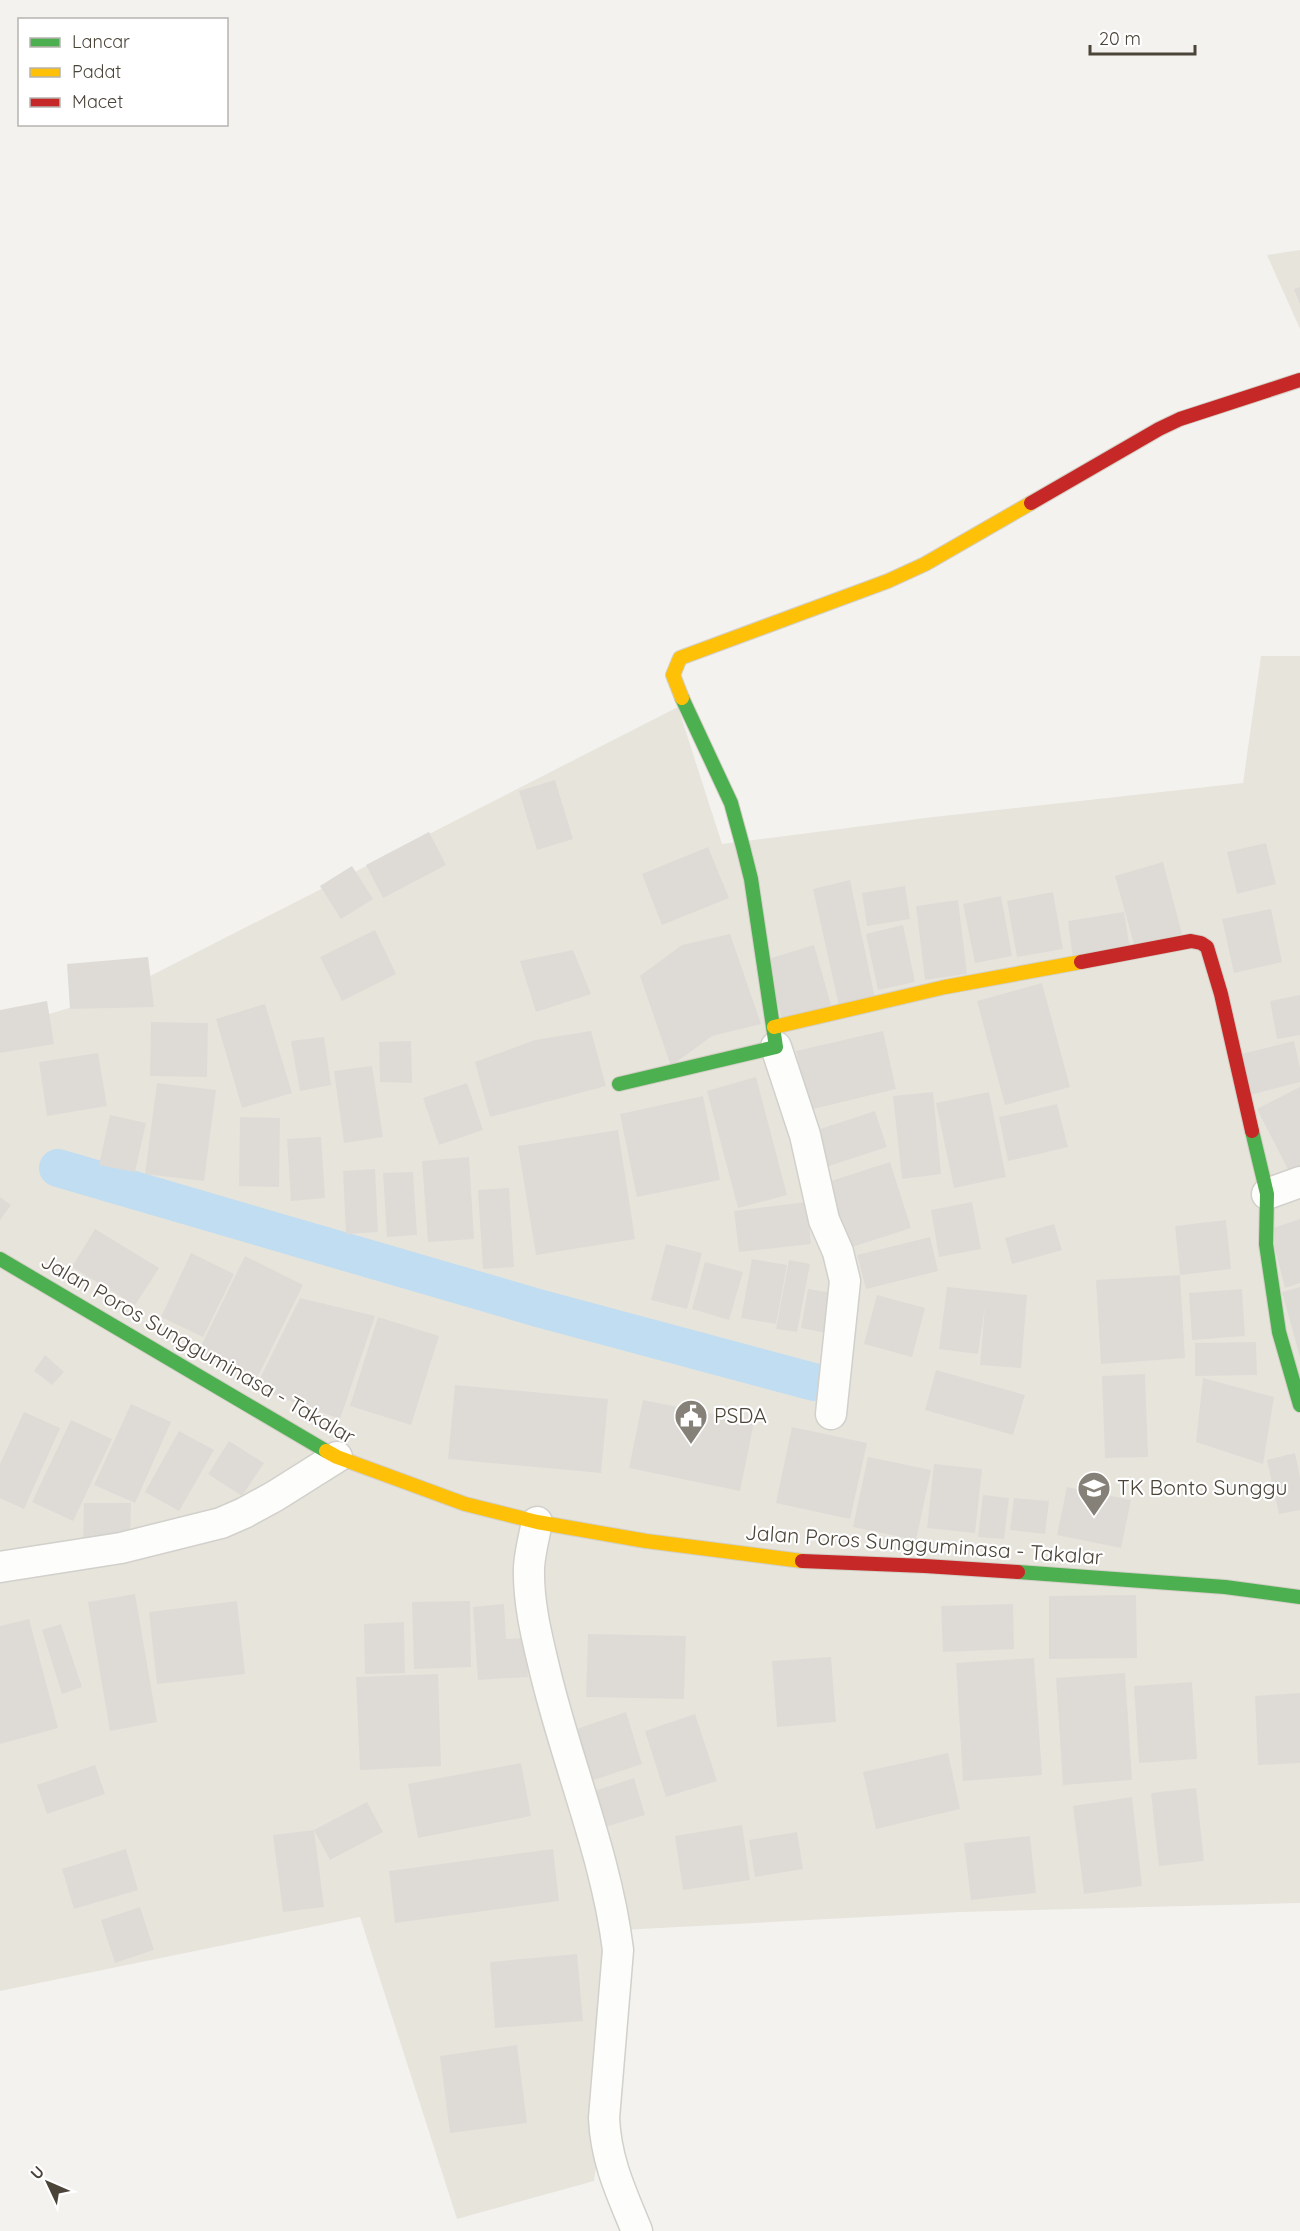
<svg xmlns="http://www.w3.org/2000/svg" width="1300" height="2231" viewBox="0 0 1300 2231" font-family="Quicksand,sans-serif">
  <style>
    .residential { fill: #e7e4dc }
    .lines { fill: none; stroke-linecap: round; stroke-linejoin: round }
    .canal { stroke: #c0ddf1; stroke-width: 38 }
    .building { fill: #dedbd6 }
    .street-casing { stroke: #d2d0cb; stroke-width: 33 }
    .fast-casing { stroke: #d3cfc5; stroke-width: 16 }
    .slow-casing { stroke: #d3cfc5; stroke-width: 16 }
    .jam-casing { stroke: #d3cfc5; stroke-width: 16 }
    .street { stroke: #fdfdfc; stroke-width: 30 }
    .fast { stroke: #4caf50; stroke-width: 14 }
    .slow { stroke: #ffc107; stroke-width: 14 }
    .jam { stroke: #c62828; stroke-width: 14 }
    .labels { text-anchor: middle; stroke-width: 4.5; stroke-linejoin: round; paint-order: stroke }
    .street-label { font-size: 21px; fill: #4b4439; stroke: #fff }
    .poi-label { font-size: 21px; fill: #4b4439; stroke: #fff; text-anchor: start }
  </style>
  <rect width="100%" height="100%" fill="#f4f2ee"/>
  <!-- residential -->
  <g class="residential">
    <path d="M1300,250V329L1267,255Z"/>
    <path d="M1261,656H1300V1903L960,1912L603,1931L619,2011L594,2181L457,2219L360,1917L0,1991V1027L2,1028L113,995L678,707L722,844L933,817L1243,783Z"/>
  </g>
  <g class="lines">
    <!-- canal -->
    <path class="canal" d="M58,1168L538,1308L814,1382"/>
  </g>
  <!-- building -->
  <g class="building">
    <path d="M1300,287V304L1294,289Z"/>
    <path d="M555,780L573,839L537,850L519,791Z"/>
    <path d="M429,832L446,865L383,898L366,865Z"/>
    <path d="M1266,843L1276,884L1237,894L1227,852Z"/>
    <path d="M708,847L729,898L662,925L642,874Z"/>
    <path d="M1163,862L1182,934L1135,948L1115,876Z"/>
    <path d="M352,866L373,899L341,919L320,886Z"/>
    <path d="M850,880L875,998L839,1006L813,889Z"/>
    <path d="M905,886L910,919L867,926L862,893Z"/>
    <path d="M1053,892L1063,949L1017,957L1007,901Z"/>
    <path d="M1001,896L1012,956L975,963L963,904Z"/>
    <path d="M958,900L967,974L925,980L916,906Z"/>
    <path d="M1271,909L1282,962L1234,973L1222,919Z"/>
    <path d="M1124,912L1130,949L1073,959L1068,921Z"/>
    <path d="M903,925L915,982L878,990L866,934Z"/>
    <path d="M375,930L396,974L342,1001L320,957Z"/>
    <path d="M730,934L761,1024L712,1036L671,1066L640,976L682,945Z"/>
    <path d="M814,945L831,1005L782,1019L765,960Z"/>
    <path d="M573,950L591,994L536,1012L520,961Z"/>
    <path d="M148,957L154,1007L70,1009L67,964Z"/>
    <path d="M1042,983L1070,1087L1005,1105L977,1001Z"/>
    <path d="M1300,995V1035L1277,1039L1270,1001Z"/>
    <path d="M47,1001L54,1044L0,1053V1010Z"/>
    <path d="M265,1004L292,1093L242,1108L216,1019Z"/>
    <path d="M151,1022L208,1023L207,1077L150,1076Z"/>
    <path d="M591,1031L606,1086L490,1117L475,1062L535,1040Z"/>
    <path d="M883,1031L896,1089L809,1110L796,1051Z"/>
    <path d="M324,1037L331,1085L300,1091L291,1041Z"/>
    <path d="M411,1041L412,1083L380,1082L379,1042Z"/>
    <path d="M1294,1041L1300,1068V1082L1250,1095L1241,1054Z"/>
    <path d="M98,1053L107,1106L47,1116L39,1062Z"/>
    <path d="M372,1066L383,1137L344,1143L334,1071Z"/>
    <path d="M756,1077L787,1195L738,1208L707,1091Z"/>
    <path d="M157,1083L216,1090L204,1181L145,1174Z"/>
    <path d="M467,1083L483,1130L439,1145L423,1098Z"/>
    <path d="M1300,1087V1173L1292,1177L1257,1109Z"/>
    <path d="M933,1092L941,1174L902,1179L893,1096Z"/>
    <path d="M989,1092L1006,1177L954,1188L936,1103Z"/>
    <path d="M703,1096L720,1180L637,1197L620,1114Z"/>
    <path d="M1057,1104L1068,1147L1008,1161L999,1117Z"/>
    <path d="M875,1111L887,1147L820,1169L808,1133Z"/>
    <path d="M110,1115L146,1123L135,1172L99,1165Z"/>
    <path d="M240,1117L280,1118L279,1187L239,1186Z"/>
    <path d="M618,1130L635,1239L536,1255L518,1146Z"/>
    <path d="M321,1137L325,1198L291,1201L287,1139Z"/>
    <path d="M469,1157L474,1239L428,1242L422,1161Z"/>
    <path d="M890,1162L911,1228L849,1248L828,1182Z"/>
    <path d="M375,1169L378,1232L346,1234L343,1171Z"/>
    <path d="M413,1172L417,1235L387,1237L383,1173Z"/>
    <path d="M509,1188L514,1267L483,1269L478,1190Z"/>
    <path d="M0,1197L11,1205L0,1220Z"/>
    <path d="M807,1202L811,1244L739,1252L734,1211Z"/>
    <path d="M972,1202L981,1249L939,1257L931,1210Z"/>
    <path d="M1300,1219V1283L1285,1288L1270,1229Z"/>
    <path d="M1226,1220L1231,1269L1180,1275L1175,1226Z"/>
    <path d="M1054,1224L1062,1250L1012,1264L1005,1238Z"/>
    <path d="M95,1229L159,1268L135,1305L72,1267Z"/>
    <path d="M930,1237L938,1271L866,1289L857,1255Z"/>
    <path d="M666,1244L702,1253L687,1309L651,1300Z"/>
    <path d="M191,1253L234,1274L203,1337L161,1317Z"/>
    <path d="M245,1256L303,1285L256,1380L198,1352Z"/>
    <path d="M752,1259L787,1265L776,1324L741,1318Z"/>
    <path d="M789,1260L810,1264L797,1332L776,1329Z"/>
    <path d="M705,1262L743,1272L729,1320L692,1309Z"/>
    <path d="M1180,1275L1185,1358L1101,1364L1096,1280Z"/>
    <path d="M947,1287L1027,1295L1021,1368L980,1365L985,1306L978,1354L939,1349Z"/>
    <path d="M1300,1287V1357L1282,1292Z"/>
    <path d="M808,1289L839,1294L831,1334L801,1328Z"/>
    <path d="M1242,1289L1245,1336L1192,1340L1189,1293Z"/>
    <path d="M877,1295L925,1308L912,1357L864,1344Z"/>
    <path d="M300,1298L375,1316L340,1419L255,1388Z"/>
    <path d="M378,1317L439,1336L411,1425L350,1406Z"/>
    <path d="M1256,1342L1257,1375L1195,1376V1343Z"/>
    <path d="M45,1355L64,1372L52,1385L34,1371Z"/>
    <path d="M936,1370L1025,1395L1013,1435L925,1410Z"/>
    <path d="M1145,1374L1148,1457L1105,1458L1102,1376Z"/>
    <path d="M1203,1378L1274,1397L1263,1464L1196,1442Z"/>
    <path d="M455,1385L608,1399L601,1473L448,1459Z"/>
    <path d="M643,1400L754,1422L740,1491L629,1468Z"/>
    <path d="M131,1404L171,1422L135,1503L94,1485Z"/>
    <path d="M24,1412L60,1428L24,1509L0,1498V1464Z"/>
    <path d="M71,1420L112,1439L73,1521L32,1502Z"/>
    <path d="M792,1427L867,1443L850,1519L776,1503Z"/>
    <path d="M179,1431L214,1450L179,1511L145,1492Z"/>
    <path d="M229,1441L264,1463L242,1496L208,1474Z"/>
    <path d="M1295,1453L1300,1477V1510L1279,1514L1267,1460Z"/>
    <path d="M868,1457L931,1470L916,1540L853,1527Z"/>
    <path d="M934,1464L982,1469L975,1533L927,1528Z"/>
    <path d="M1067,1487L1131,1500L1121,1548L1057,1535Z"/>
    <path d="M983,1495L1009,1498L1004,1539L978,1537Z"/>
    <path d="M1014,1498L1049,1501L1045,1534L1010,1530Z"/>
    <path d="M84,1503H131L130,1541H83Z"/>
    <path d="M135,1594L157,1722L110,1731L88,1602Z"/>
    <path d="M1136,1595L1137,1658L1049,1659V1596Z"/>
    <path d="M237,1601L245,1674L157,1684L149,1612Z"/>
    <path d="M470,1601L471,1667L414,1669L412,1602Z"/>
    <path d="M504,1604L506,1639L525,1638L528,1677L478,1680L473,1607Z"/>
    <path d="M1013,1604L1014,1649L943,1652L941,1606Z"/>
    <path d="M29,1619L58,1728L0,1744V1626Z"/>
    <path d="M404,1622L405,1673L365,1674L364,1624Z"/>
    <path d="M61,1624L82,1687L62,1694L42,1630Z"/>
    <path d="M588,1634L686,1636L684,1699L586,1697Z"/>
    <path d="M831,1657L836,1722L777,1727L772,1661Z"/>
    <path d="M1034,1658L1042,1775L963,1781L956,1663Z"/>
    <path d="M1125,1673L1132,1780L1063,1785L1056,1678Z"/>
    <path d="M438,1674L441,1766L360,1770L356,1677Z"/>
    <path d="M1192,1682L1197,1759L1139,1763L1134,1686Z"/>
    <path d="M1300,1693V1763L1258,1765L1255,1696Z"/>
    <path d="M626,1712L642,1764L585,1783L568,1732Z"/>
    <path d="M695,1714L717,1781L666,1797L645,1731Z"/>
    <path d="M948,1753L960,1809L876,1829L863,1772Z"/>
    <path d="M521,1763L531,1816L418,1838L408,1784Z"/>
    <path d="M95,1765L105,1794L47,1814L37,1785Z"/>
    <path d="M634,1778L645,1815L605,1827L594,1791Z"/>
    <path d="M1196,1788L1204,1861L1159,1866L1151,1793Z"/>
    <path d="M1132,1797L1142,1886L1084,1894L1073,1806Z"/>
    <path d="M367,1802L383,1832L330,1860L314,1830L324,1907L283,1912L273,1835L314,1830Z"/>
    <path d="M742,1825L750,1880L683,1890L675,1836Z"/>
    <path d="M797,1832L803,1869L755,1877L749,1840Z"/>
    <path d="M1030,1836L1036,1893L971,1900L964,1843Z"/>
    <path d="M126,1849L138,1890L74,1909L62,1869Z"/>
    <path d="M553,1849L559,1901L395,1923L389,1871Z"/>
    <path d="M140,1907L154,1950L115,1963L101,1920Z"/>
    <path d="M577,1954L583,2021L495,2028L490,1962Z"/>
    <path d="M517,2045L527,2123L450,2133L440,2056Z"/>
  </g>
  <g class="lines">
    <defs>
      <g id="street">
        <path d="M776,1047L805,1135L824,1220L838,1252L845,1281L831,1414"/>
        <path d="M1267,1194L1300,1182"/>
        <path d="M537,1522C534,1537 530,1552 529,1567C528,1601 536,1634 544,1667C566,1762 606,1853 618,1950L604,2118C606,2161 621,2192 637,2231"/>
        <path d="M0,1567L121,1548L221,1523L244,1513L275,1496L337,1457"/>
      </g>
      <g id="fast">
        <path d="M619,1084L776,1047L751,879L743,847L731,803L682,698"/>
        <path d="M1252,1131L1267,1194L1266,1244L1279,1332L1300,1405"/>
        <path d="M0,1259L326,1451"/>
        <path d="M1018,1572L1225,1587L1300,1597"/>
      </g>
      <g id="slow">
        <path d="M682,698L673,675L680,658L888,581L925,564L1031,503"/>
        <path d="M774,1027L945,987L1081,962"/>
        <path d="M326,1451L337,1457L465,1504L537,1522L646,1541L802,1561"/>
      </g>
      <g id="jam">
        <path d="M1031,503L1159,429L1180,419L1300,380"/>
        <path d="M1081,962L1191,941L1201,943L1207,947L1221,994L1252,1131"/>
        <path d="M802,1561L925,1566L1018,1572"/>
      </g>
    </defs>
    <!-- street casing -->
    <use href="#street" class="street-casing"/>
    <!-- fast casing -->
    <use href="#fast" class="fast-casing"/>
    <!-- slow casing -->
    <use href="#slow" class="slow-casing"/>
    <!-- jam casing -->
    <use href="#jam" class="jam-casing"/>
    <!-- street -->
    <use href="#street" class="street"/>
    <!-- fast -->
    <use href="#fast" class="fast"/>
    <!-- slow -->
    <use href="#slow" class="slow"/>
    <!-- jam -->
    <use href="#jam" class="jam"/>
  </g>
  <!-- icons -->
  <defs>
    <symbol id="civic-pin" viewBox="-11 -11 22 30"><path d="M0 17L-7.5 6A9.5 9.5 0 1 1 7.5 6Z" fill="#868178" stroke="#fff"/><path d="M-.6-6.5H3V-4.5H.6V-3L4-1V1h2V6H-6V1h2V-1L-.6-3ZM-1.2 2.5V6h2.4V2.5Z" fill="#fff"/></symbol>
    <symbol id="school-pin" viewBox="-11 -11 22 30"><path d="M0 17L-7.5 6A9.5 9.5 0 1 1 7.5 6Z" fill="#868178" stroke="#fff"/><path d="M0-5L7-2L0 1L-7-2ZM-4 1L0 2.5L4 1V4Q0 6-4 4Z" fill="#fff"/></symbol>
  </defs>
  <g fill-rule="evenodd">
    <use href="#civic-pin" x="672" y="1397" width="38" height="52"/>
    <use href="#school-pin" x="1075" y="1469" width="38" height="52"/>
  </g>
  <g class="labels">
    <!-- street labels -->
    <g class="street-label">
      <text transform="translate(198 1349) rotate(30)" y="7">Jalan Poros Sungguminasa - Takalar</text>
      <text transform="translate(924 1545) rotate(4)" y="7">Jalan Poros Sungguminasa - Takalar</text>
    </g>
    <!-- poi labels -->
    <g class="poi-label">
      <text x="714" y="1423">PSDA</text>
      <text x="1117" y="1495">TK Bonto Sunggu</text>
    </g>
  </g>
  <!-- legend -->
  <rect x="18" y="18" width="210" height="108" fill="#ffffff" stroke="#b7b4b0" stroke-width="1.5"/>
  <rect x="30" y="38" width="30" height="9" fill="#4caf50" stroke="#b7b4b0" stroke-width="1.5"/>
  <text x="72" y="48" font-size="18" fill="#4b4439">Lancar</text>
  <rect x="30" y="68" width="30" height="9" fill="#ffc107" stroke="#b7b4b0" stroke-width="1.5"/>
  <text x="72" y="78" font-size="18" fill="#4b4439">Padat</text>
  <rect x="30" y="98" width="30" height="9" fill="#c62828" stroke="#b7b4b0" stroke-width="1.5"/>
  <text x="72" y="108" font-size="18" fill="#4b4439">Macet</text>
  <!-- north arrow -->
  <g transform="translate(48 2183) rotate(314)" stroke="#ffffff" stroke-width="4.5" paint-order="stroke">
  <path d="M0-4.5L10 22L0 15L-10 22Z" fill="#4b4439"/>
  <text y="-9" font-size="16" font-weight="bold" text-anchor="middle" fill="#4b4439">U</text>
  </g>
  <!-- scale -->
  <path d="M1090 45v9h105v-9" fill="none" stroke="#4b4439" stroke-width="3"/>
  <text x="1099" y="45" font-size="18" fill="#4b4439" stroke="#ffffff" stroke-width="4.5" paint-order="stroke">20 m</text>
</svg>
